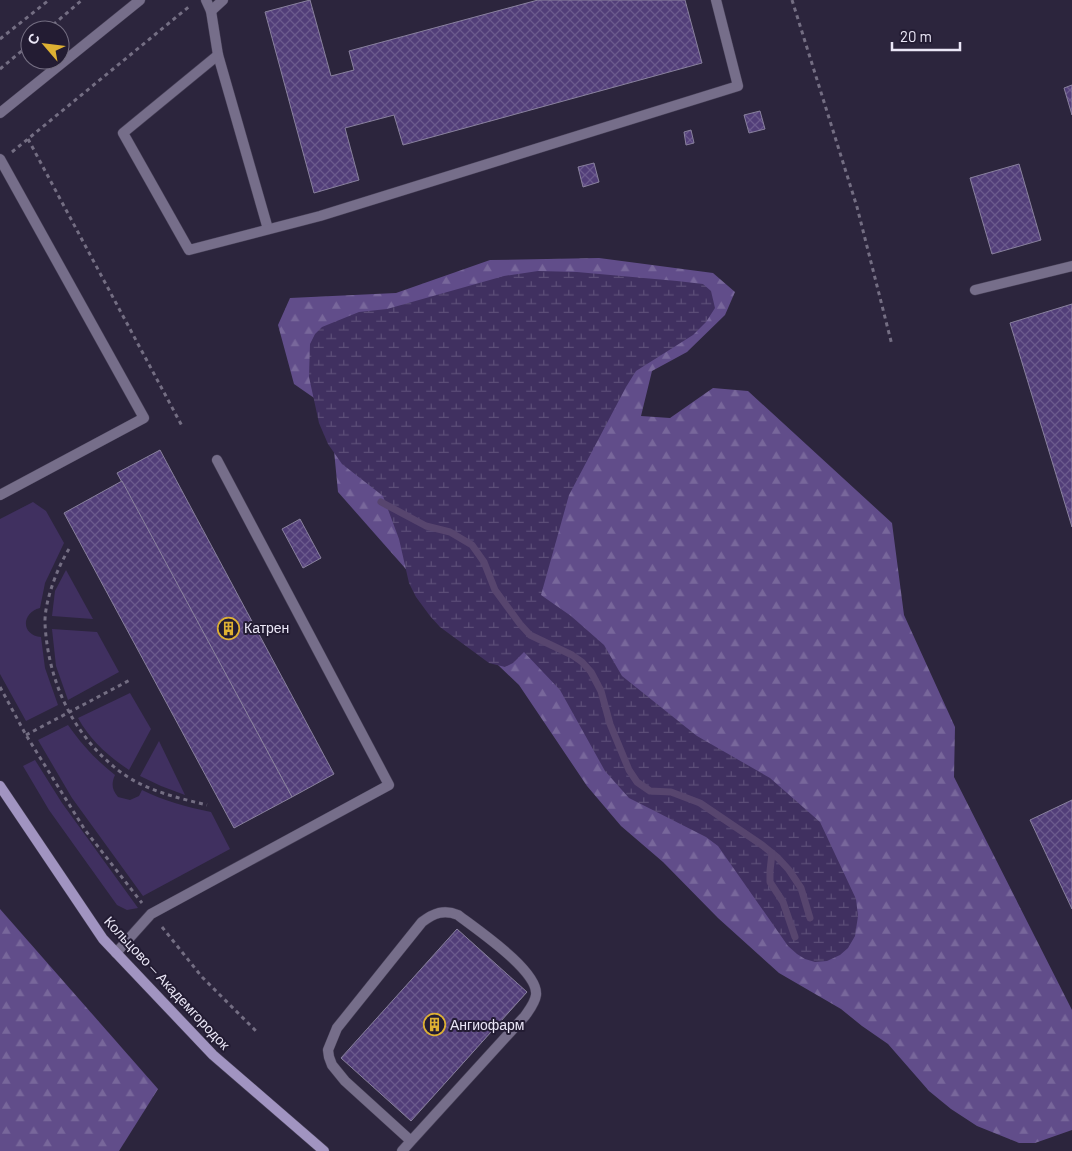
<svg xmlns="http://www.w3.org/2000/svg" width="1072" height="1151" viewBox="0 0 1072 1151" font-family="Barlow,sans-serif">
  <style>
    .green { fill: #403060 }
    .forest { fill: url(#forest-firs) }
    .wetland { fill: url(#wetland-marsh) }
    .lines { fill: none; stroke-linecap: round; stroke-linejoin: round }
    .stream { stroke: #57456e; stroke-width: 7 }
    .building { fill: url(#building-cross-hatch); stroke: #89819e }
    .lane-casing { stroke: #474057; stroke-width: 11 }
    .street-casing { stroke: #474057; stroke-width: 11 }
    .secondary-casing { stroke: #474057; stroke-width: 11 }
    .path { stroke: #746e83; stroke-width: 3; stroke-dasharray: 4 4; stroke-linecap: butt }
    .lane { stroke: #766e8a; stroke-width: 10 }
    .street { stroke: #766e8a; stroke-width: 10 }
    .secondary { stroke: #a194c1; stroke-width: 10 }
    .labels { text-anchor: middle; stroke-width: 4; stroke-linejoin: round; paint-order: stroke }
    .poi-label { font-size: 14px; fill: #ebe7f7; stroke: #231c33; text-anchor: start }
    .street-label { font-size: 14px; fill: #ebe7f7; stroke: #231c33 }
  </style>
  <defs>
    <pattern id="forest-firs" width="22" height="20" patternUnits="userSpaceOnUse" patternTransform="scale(1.25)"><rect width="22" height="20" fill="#614d8a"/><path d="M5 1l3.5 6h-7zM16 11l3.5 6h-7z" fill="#78679b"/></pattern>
    <pattern id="wetland-marsh" width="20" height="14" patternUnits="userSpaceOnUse" patternTransform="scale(1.25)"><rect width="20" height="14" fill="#403060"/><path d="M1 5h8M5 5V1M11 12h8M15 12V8" fill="none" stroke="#5c4e78"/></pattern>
    <pattern id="building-cross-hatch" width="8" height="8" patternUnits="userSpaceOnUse" patternTransform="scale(1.25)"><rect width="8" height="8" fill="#523e79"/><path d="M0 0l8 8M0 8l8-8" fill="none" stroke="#6b5a8d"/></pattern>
  </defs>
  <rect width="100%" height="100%" fill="#2c253d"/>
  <!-- green -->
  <g class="green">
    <path d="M33,502L46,511L64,543L45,583L40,608C21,613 21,635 41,637L45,668L58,705L26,721L0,674V519Z"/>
    <path d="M66,570L93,619L52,616L55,591Z"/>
    <path d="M52,629L97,632L119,672L68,700L56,666Z"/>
    <path d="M130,693L151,729L129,770C108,756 91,741 78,718Z"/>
    <path d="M68,725C82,745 96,760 115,775C111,784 112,790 118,797L130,800L139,796L142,790C165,801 186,807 211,812L230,849L143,896L72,798L38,740Z"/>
    <path d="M159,741L185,795L161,786L140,776Z"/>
    <path d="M35,760L62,803L138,908L127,910L117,905L49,810L23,766Z"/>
  </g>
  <!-- forest -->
  <g class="forest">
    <path d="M599,258L713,273L735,292L725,315L687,352L652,371L641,416L670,418L713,388L748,391L892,523L904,615L955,727L954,777L1072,1010V1130L1035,1143H1019L977,1126L951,1109L929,1091L888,1044L862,1026L841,1009L779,973L718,918L663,862L621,826L587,786L519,685L449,618L338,492L330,409L294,384L278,325L290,298L396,293L490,260Z"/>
    <path d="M0,909L158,1089L119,1151H0Z"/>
  </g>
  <!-- wetland -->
  <path class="wetland" d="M538,271L577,272L677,281L703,284L711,291L715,308L706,322L693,335L636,371L626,387L569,495L541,595L571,616L604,645L622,676L697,736L770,778L820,822L856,899L858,916L855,936L848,948L840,955L827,961L815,962L805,959L797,954L788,946L718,846L706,837L629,798L605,771L560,690L524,652L513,663L505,667L489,663L440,627L430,616L416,597L409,583L399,539L383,496L342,464L328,444L319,423L309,377L310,344L315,334L322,327L359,312L387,309L504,276Z"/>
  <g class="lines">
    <!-- stream -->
    <g class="stream">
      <path d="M381,502L426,526L450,532L472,545L484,562L495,590L520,624L530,635L572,655L582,662L591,672L601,691L610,724L629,770L637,782L650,791L671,792L700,803L762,845L778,858L789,870L801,888L810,918"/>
      <path d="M772,853L770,871V882L783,902L795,937"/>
    </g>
  </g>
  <!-- building -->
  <g class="building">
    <path d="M310,0L331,76L354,70L349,51L538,0H685L702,63L403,145L394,115L345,128L359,180L314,193L265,12Z"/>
    <path d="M1072,85V115L1064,88Z"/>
    <path d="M760,111L765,129L749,133L744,115Z"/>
    <path d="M691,130L694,143L686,145L684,132Z"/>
    <path d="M594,163L599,182L583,187L578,167Z"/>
    <path d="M1019,164L1041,240L992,254L970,178Z"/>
    <path d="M1072,304V527L1010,323Z"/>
    <path d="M160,450L334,774L292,797L117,473Z"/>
    <path d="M122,481L292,797L234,828L64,513Z"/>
    <path d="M300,519L321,558L303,568L282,529Z"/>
    <path d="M1072,800V909L1030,820Z"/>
    <path d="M457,929L527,992L411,1121L341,1058Z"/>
  </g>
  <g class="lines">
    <defs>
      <g id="lane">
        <path d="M206,0L211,11L218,55L268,229"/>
        <path d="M211,11L223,0"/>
        <path d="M218,55L123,133L189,250L320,216L738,86L716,0"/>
        <path d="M0,159L144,418L0,495"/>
        <path d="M975,290L1072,266"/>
        <path d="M116,953L151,914L389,785L217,460"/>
        <path d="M402,1151L411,1141L525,1016C529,1010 535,1003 536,995C539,971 476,929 458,915C444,909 434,913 422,922L337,1028L328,1050L329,1057L332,1065L345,1081L411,1141"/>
      </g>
      <path id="street" d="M0,113L140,0"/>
      <path id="secondary" d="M0,786L103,939L213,1055L324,1151"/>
    </defs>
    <!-- lane casing -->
    <use href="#lane" class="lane-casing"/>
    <!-- street casing -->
    <use href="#street" class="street-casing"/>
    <!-- secondary casing -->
    <use href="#secondary" class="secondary-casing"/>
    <!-- path -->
    <g class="path">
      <path d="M792,0L857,207L892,345"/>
      <path d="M47,30L82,0"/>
      <path d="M0,39L49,0"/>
      <path d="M0,69L30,44"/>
      <path d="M28,139L182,426"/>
      <path d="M12,152L191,5"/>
      <path d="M69,549C58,566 44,602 45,624C48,679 71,731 113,766C139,789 174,797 207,805"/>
      <path d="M0,687L26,735L85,830L142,903"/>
      <path d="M26,735L130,680"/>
      <path d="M162,927L202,977L257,1032"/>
    </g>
    <!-- lane -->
    <use href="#lane" class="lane"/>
    <!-- street -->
    <use href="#street" class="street"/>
    <!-- secondary -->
    <use href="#secondary" class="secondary"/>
  </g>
  <!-- icons -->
  <defs>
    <symbol id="building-ring" viewBox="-11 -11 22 22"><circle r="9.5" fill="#231c33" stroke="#deb133" stroke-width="1.5"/><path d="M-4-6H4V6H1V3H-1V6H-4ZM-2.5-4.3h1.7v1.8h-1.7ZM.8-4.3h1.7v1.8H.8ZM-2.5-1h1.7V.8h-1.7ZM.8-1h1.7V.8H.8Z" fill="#deb133"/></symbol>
  </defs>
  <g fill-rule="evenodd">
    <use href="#building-ring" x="216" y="616" width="25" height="25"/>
    <use href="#building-ring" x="422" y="1012" width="25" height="25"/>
  </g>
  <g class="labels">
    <!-- poi labels -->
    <g class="poi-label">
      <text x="244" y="633">Катрен</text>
      <text x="450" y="1030">Ангиофарм</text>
    </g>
    <!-- street labels -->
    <g class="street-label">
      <text transform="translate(167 983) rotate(47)" y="5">Кольцово — Академгородок</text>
    </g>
  </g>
  <!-- north arrow -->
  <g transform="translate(45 45) rotate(298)"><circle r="24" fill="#231c33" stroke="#736d81"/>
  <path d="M0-4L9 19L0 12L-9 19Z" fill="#deb133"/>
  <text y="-8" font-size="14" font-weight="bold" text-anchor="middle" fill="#ebe7f7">С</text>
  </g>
  <!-- scale -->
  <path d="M892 42v8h68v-8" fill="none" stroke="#ebe7f7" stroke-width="2.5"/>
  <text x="900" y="42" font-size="15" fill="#ebe7f7" stroke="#231c33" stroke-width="4" paint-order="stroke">20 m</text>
</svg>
